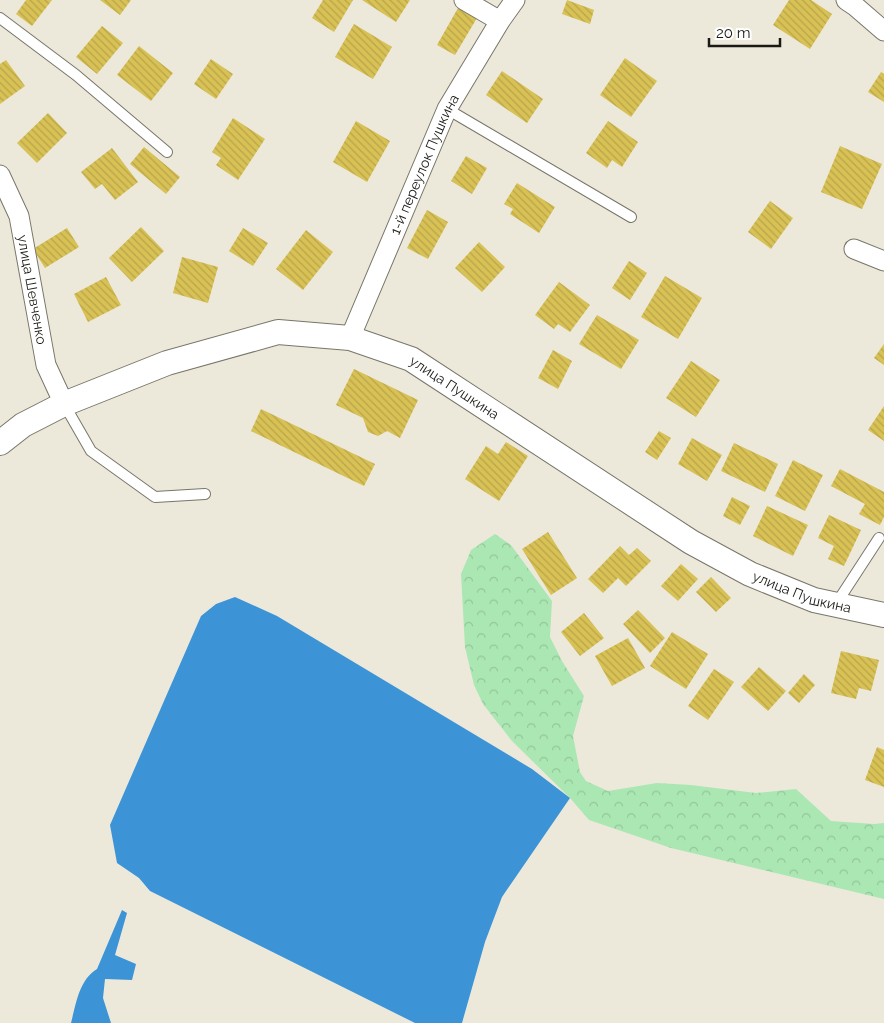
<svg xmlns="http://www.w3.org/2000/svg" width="884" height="1023" viewBox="0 0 884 1023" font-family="Raleway,sans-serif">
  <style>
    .forest { fill: url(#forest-crowns) }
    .water { fill: #3c94d6 }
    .building { fill: url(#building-back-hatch) }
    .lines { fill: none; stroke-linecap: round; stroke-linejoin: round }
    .service-casing { stroke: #787669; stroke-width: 12 }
    .minor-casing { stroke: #787669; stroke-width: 21 }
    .tertiary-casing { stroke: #787669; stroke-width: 26 }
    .service { stroke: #fff; stroke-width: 10 }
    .minor { stroke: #fff; stroke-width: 19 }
    .tertiary { stroke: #fff; stroke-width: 24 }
    .labels { text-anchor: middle; stroke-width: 4; stroke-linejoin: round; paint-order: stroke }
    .street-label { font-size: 14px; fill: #1a1914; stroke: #fff }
  </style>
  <defs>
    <pattern id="forest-crowns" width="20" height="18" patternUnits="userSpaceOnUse" patternTransform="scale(1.25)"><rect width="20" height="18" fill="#abe7b3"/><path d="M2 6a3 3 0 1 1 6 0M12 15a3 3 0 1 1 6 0" fill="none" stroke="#93c699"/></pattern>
    <pattern id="building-back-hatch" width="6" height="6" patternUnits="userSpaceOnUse" patternTransform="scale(1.25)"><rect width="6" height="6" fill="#d8c155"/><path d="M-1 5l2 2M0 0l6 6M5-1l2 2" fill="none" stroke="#b9a549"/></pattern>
  </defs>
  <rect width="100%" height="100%" fill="#ece9db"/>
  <!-- forest -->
  <path class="forest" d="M495,534L511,545L552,601L550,637L562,661L584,696L573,736L580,772L586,781L608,791L657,783L691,785L756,793L796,789L831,821L874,824L884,823V899L671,848L589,820L570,798L512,741L483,704L474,685L465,647L461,574L471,550Z"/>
  <!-- water -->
  <g class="water">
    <path d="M235,597L277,616L532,769L570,798L502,897L485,942L462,1023H415L150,891L139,878L117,863L110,825L201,616L216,604Z"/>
    <path d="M122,910L127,913L115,955L136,964L132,980L105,979L103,998L111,1023H71C76,1004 79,980 97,969Z"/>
  </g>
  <!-- building -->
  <g class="building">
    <path d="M26,0H52L32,26L16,14Z"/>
    <path d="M100,0H131L120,15Z"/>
    <path d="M323,0H353L334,32L312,18Z"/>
    <path d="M362,0H410L396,22Z"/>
    <path d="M567,0L594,10L590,24L562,14Z"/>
    <path d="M789,0H811L832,14L810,49L773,25Z"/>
    <path d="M458,8L477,18L455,55L437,45Z"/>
    <path d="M354,24L392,47L373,79L335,57Z"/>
    <path d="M102,26L123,43L97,74L76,57Z"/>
    <path d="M139,46L173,73L151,101L117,75Z"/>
    <path d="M625,58L657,81L631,117L600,95Z"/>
    <path d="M211,59L233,74L216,99L194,84Z"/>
    <path d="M6,60L25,86L0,104V64Z"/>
    <path d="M502,71L543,99L527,123L486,95Z"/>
    <path d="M881,72L884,74V102L868,92Z"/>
    <path d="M48,113L67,133L37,163L17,143Z"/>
    <path d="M233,118L265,139L238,180L216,165L221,158L212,152Z"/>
    <path d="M356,121L390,141L367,182L333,162Z"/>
    <path d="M608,121L638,142L622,167L612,160L607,168L586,153Z"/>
    <path d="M840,146L882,164L862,209L821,192Z"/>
    <path d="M144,147L180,177L166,194L130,164Z"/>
    <path d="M112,148L138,182L115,200L102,184L95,189L81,172Z"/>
    <path d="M466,156L487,168L472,194L451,181Z"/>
    <path d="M517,183L555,207L539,233L510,214L513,209L504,204Z"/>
    <path d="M770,201L793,218L771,249L748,232Z"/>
    <path d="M427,210L448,222L428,259L407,248Z"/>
    <path d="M141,227L164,251L132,282L109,258Z"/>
    <path d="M67,228L79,247L45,268L33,249Z"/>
    <path d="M243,228L268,243L253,266L229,251Z"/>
    <path d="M306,230L333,252L303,290L276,269Z"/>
    <path d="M479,242L505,267L482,292L455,268Z"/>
    <path d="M182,257L218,267L208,303L173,293Z"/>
    <path d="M629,261L647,273L630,300L612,288Z"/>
    <path d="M665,276L702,298L678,339L641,317Z"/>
    <path d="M106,277L121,305L88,322L74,294Z"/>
    <path d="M559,282L590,305L570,332L558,324L554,329L535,315Z"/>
    <path d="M597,315L639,340L621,369L579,344Z"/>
    <path d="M884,344V365L874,358Z"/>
    <path d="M553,350L572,361L558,389L538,378Z"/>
    <path d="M691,361L720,380L696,417L666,398Z"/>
    <path d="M354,369L418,400L400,438L387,431L378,436L368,432L363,418L336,405Z"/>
    <path d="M884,406V441L868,430Z"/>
    <path d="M261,409L375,464L364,486L251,431Z"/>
    <path d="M659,431L671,438L657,460L645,452Z"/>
    <path d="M692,438L722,455L707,481L678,464Z"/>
    <path d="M506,442L528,456L499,501L465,479L486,446L498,454Z"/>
    <path d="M734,443L778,464L765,492L721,471Z"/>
    <path d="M793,460L823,475L805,511L775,496Z"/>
    <path d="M840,469L884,492V517L880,525L859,514L865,504L831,486Z"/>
    <path d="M732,497L750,506L740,525L723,516Z"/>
    <path d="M767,506L808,525L793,556L753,536Z"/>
    <path d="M829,515L861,530L844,566L828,559L834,546L818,538Z"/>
    <path d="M548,532L577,578L551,595L522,549Z"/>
    <path d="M620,546L629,555L637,548L651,561L626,586L618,578L603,593L588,579Z"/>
    <path d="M681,564L698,579L678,601L661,586Z"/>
    <path d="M711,577L731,598L716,612L696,592Z"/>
    <path d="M638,610L665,638L650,653L623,624Z"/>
    <path d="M584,613L604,638L580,656L561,632Z"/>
    <path d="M672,632L708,654L686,689L650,666Z"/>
    <path d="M628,638L645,668L612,686L595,656Z"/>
    <path d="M841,651L879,660L871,691L859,688L856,699L831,693Z"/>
    <path d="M759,667L786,691L768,711L741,687Z"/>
    <path d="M714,669L734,682L708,720L688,706Z"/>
    <path d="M804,674L815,685L799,703L788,693Z"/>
    <path d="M877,747L884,750V787L865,780Z"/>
  </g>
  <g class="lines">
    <defs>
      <g id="service">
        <path d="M0,18L76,75L167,152"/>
        <path d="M447,109L631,217"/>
        <path d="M64,404L91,451L155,497L205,494"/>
        <path d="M836,604L879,538"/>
      </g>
      <g id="minor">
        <path d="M464,0L500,21"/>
        <path d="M846,0L855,6L884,31"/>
        <path id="s1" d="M0,175L19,216L46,365L64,404"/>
        <path d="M854,249L884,261"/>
        <path id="s2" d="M350,338L447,109L500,21L515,0"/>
      </g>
      <g id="tertiary">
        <path id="s3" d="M0,443L23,425L64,404L167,363L278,332L350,338L411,359L691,542L750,574L814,600L884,615"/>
      </g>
    </defs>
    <!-- service casing -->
    <use href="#service" class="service-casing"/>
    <!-- minor casing -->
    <use href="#minor" class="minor-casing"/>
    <!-- tertiary casing -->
    <use href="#tertiary" class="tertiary-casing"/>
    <!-- service -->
    <use href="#service" class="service"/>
    <!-- minor -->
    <use href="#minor" class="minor"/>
    <!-- tertiary -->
    <use href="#tertiary" class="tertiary"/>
  </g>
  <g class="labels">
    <!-- street labels -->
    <g class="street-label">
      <text dy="5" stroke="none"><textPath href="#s2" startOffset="189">1-й переулок Пушкина</textPath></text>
      <text dy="5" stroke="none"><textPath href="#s1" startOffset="120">улица Шевченко</textPath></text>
      <text dy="5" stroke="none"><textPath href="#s3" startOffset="490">улица Пушкина</textPath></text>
      <text dy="5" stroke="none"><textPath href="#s3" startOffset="895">улица Пушкина</textPath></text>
    </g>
  </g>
  <!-- scale -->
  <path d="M709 38v8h71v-8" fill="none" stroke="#1a1914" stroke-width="2.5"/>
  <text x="716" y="38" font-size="15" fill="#1a1914" stroke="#ffffff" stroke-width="4" paint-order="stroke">20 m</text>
</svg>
